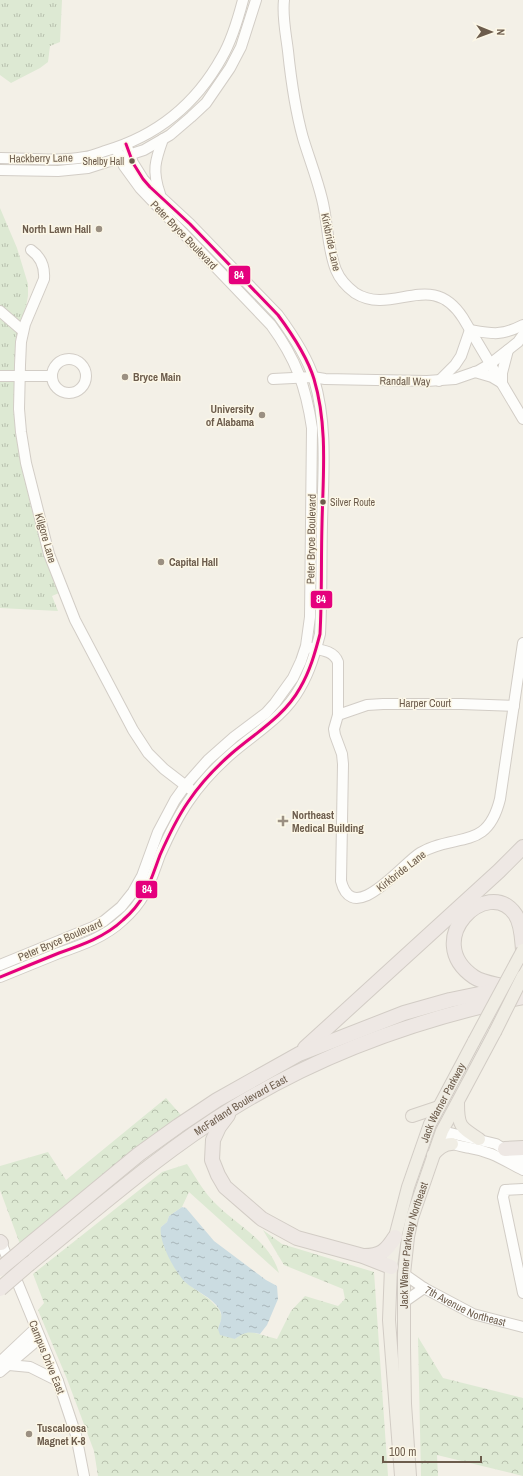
<svg xmlns="http://www.w3.org/2000/svg" width="523" height="1476" viewBox="0 0 523 1476" font-family="'Archivo Narrow',sans-serif">
  <style>
    .grass { fill: url(#grass-tufts) }
    .forest { fill: url(#forest-crowns) }
    .water { fill: url(#water-ripples) }
    .lines { fill: none; stroke-linecap: round; stroke-linejoin: round }
    .minor-casing { stroke: #d2cdc6; stroke-width: 12 }
    .major-casing { stroke: #d2ccc5; stroke-width: 14 }
    .highway-casing { stroke: #d2ccc5; stroke-width: 16 }
    .minor { stroke: #fdfdfb; stroke-width: 10 }
    .major { stroke: #f0ede4; stroke-width: 12 }
    .highway { stroke: #eee8e4; stroke-width: 14 }
    .major-bridge-casing { stroke: #d2ccc5; stroke-width: 14; stroke-linecap: butt }
    .highway-bridge-casing { stroke: #d2ccc5; stroke-width: 16; stroke-linecap: butt }
    .major-bridge { stroke: #f0ede4; stroke-width: 12 }
    .highway-bridge { stroke: #eee8e4; stroke-width: 14 }
    .bus-1-casing { stroke: #fcf7e7; stroke-width: 6 }
    .bus-1 { stroke: #e5007d; stroke-width: 3 }
    .bus-dot { fill: #6c5c4c; stroke: #fcf7e7; stroke-width: 1.5 }
    .poi-dot { fill: #9b9082; stroke: #fcf7e7; stroke-width: 1.5 }
    .labels { text-anchor: middle; stroke-width: 3; stroke-linejoin: round; paint-order: stroke }
    .bus-label { font-size: 10px; fill: #6c5c4c; stroke: #fcf7e7; text-anchor: end }
    .street-label { font-size: 11px; fill: #6c5c4c; stroke: #fcf7e7 }
    .poi-label { font-size: 11px; font-weight: bold; fill: #6c5c4c; stroke: #fcf7e7; text-anchor: start }
    .line-badge { stroke: #fcf7e7; stroke-width: 1.5 }
    .badge-label { font-size: 11px; text-anchor: middle; font-weight: bold; fill: #fff }
  </style>
  <defs>
    <pattern id="grass-tufts" width="24" height="20" patternUnits="userSpaceOnUse"><rect width="24" height="20" fill="#dde9d3"/><path d="M3 7l-1-3M5 7V3M7 7l1-3M15 17l-1-3M17 17v-4M19 17l1-3" fill="none" stroke="#b7c0ad"/></pattern>
    <pattern id="forest-crowns" width="20" height="18" patternUnits="userSpaceOnUse"><rect width="20" height="18" fill="#dde9d3"/><path d="M2 6a3 3 0 1 1 6 0M12 15a3 3 0 1 1 6 0" fill="none" stroke="#b7c0ad"/></pattern>
    <pattern id="water-ripples" width="26" height="14" patternUnits="userSpaceOnUse"><rect width="26" height="14" fill="#cbdce1"/><path d="M2 4q2-2 4 0t4 0M15 11q2-2 4 0t4 0" fill="none" stroke="#a9b6b9"/></pattern>
  </defs>
  <rect width="100%" height="100%" fill="#f3f0e7"/>
  <!-- grass -->
  <g class="grass">
    <path d="M0,0H62L60,42L50,46L48,62L40,68L11,83L0,75Z"/>
    <path d="M0,208L17,248L28,284V296L25,312L17,333L14,407L16,432L30,503L42,548L59,593L52,596L58,611L0,608Z"/>
  </g>
  <!-- forest -->
  <g class="forest">
    <path d="M166,1098L181,1115L20,1244L0,1190V1166L48,1152L66,1180Z"/>
    <path d="M187,1164C195,1176 202,1189 212,1200C234,1224 269,1239 279,1273L189,1192L182,1207L169,1216L167,1222L161,1227L185,1282L209,1299L219,1309L222,1317L218,1329L235,1339L244,1332H251L277,1339L291,1311L305,1296L338,1306L345,1299L343,1289L284,1265L263,1230L282,1244L374,1272L388,1476H98L94,1451L67,1379L38,1310L44,1303L33,1274L162,1172Z"/>
    <path d="M418,1337L443,1378L523,1398V1476L437,1455L438,1476H421Z"/>
  </g>
  <!-- water -->
  <path class="water" d="M182,1207L186,1208L214,1241L266,1280L277,1286L278,1299L267,1325L260,1334C248,1331 244,1332 235,1339L220,1335L218,1329C220,1322 224,1316 219,1309C212,1297 195,1291 185,1282C175,1272 158,1241 161,1227L167,1222L169,1216Z"/>
  <g class="lines">
    <defs>
      <g id="minor">
        <path d="M284,0C282,17 286,34 288,51C291,80 295,109 303,138C309,158 317,178 322,199C328,222 327,248 336,270C340,280 347,287 355,293C393,317 431,268 463,318L523,419"/>
        <path d="M0,158C28,158 58,162 85,157C92,156 99,153 105,151C157,136 196,104 222,57C232,40 238,19 243,0"/>
        <path d="M0,170L58,171L88,168L144,150L170,135L191,117L206,103L230,68L241,47L256,0"/>
        <path d="M160,194C152,171 155,161 163,139"/>
        <path d="M31,250C41,257 45,266 44,279L25,324L21,342L20,365L19,409L21,432L26,463L49,554L75,620L133,730L148,753L164,769L190,789"/>
        <path d="M0,311L23,331"/>
        <circle cx="69" cy="376" r="17"/>
        <path d="M475,372L492,377L502,383"/>
        <path d="M0,376H52"/>
        <path d="M273,379L313,377L325,379L427,381L455,379L478,371L490,364L518,342L523,335"/>
        <path d="M439,381L455,365L461,356L470,330C493,334 501,336 523,325"/>
        <path d="M502,383V373L508,350"/>
        <path d="M311,648C322,650 334,651 338,662V715L334,729L335,735L342,754L343,764L341,881C353,928 403,863 420,853C456,832 487,852 500,799L523,643"/>
        <path d="M338,715L367,705L383,704H461L514,706"/>
        <path d="M0,965L93,927L104,921L121,907L133,892L142,876L158,832L175,800L185,786L208,760L234,737L266,713L275,703L293,678L301,661L306,646L310,617L312,428C306,387 296,359 271,325L140,188L124,166L116,148"/>
        <path d="M0,977C20,969 39,961 59,953C82,945 105,937 123,920C146,900 150,882 160,855C168,837 177,818 188,802C200,784 215,768 231,754C255,733 284,717 300,688C310,671 315,653 320,634C322,597 321,561 322,524C323,476 328,426 314,379C307,356 292,334 278,315L190,224L150,187L143,179L133,163L126,144"/>
        <path d="M442,1131L496,1144L523,1161"/>
        <path d="M446,1140C453,1146 462,1146 470,1148C491,1151 505,1161 523,1170"/>
        <path d="M523,1189L505,1190L503,1197L523,1293"/>
        <path d="M0,1240L58,1381L76,1435L84,1476"/>
        <path id="s1" d="M404,1274L424,1288L473,1314L523,1327"/>
        <path d="M404,1302L424,1288"/>
        <path d="M0,1362L36,1328"/>
        <path d="M9,1365L30,1367L58,1381"/>
        <path d="M0,1372L40,1338"/>
      </g>
      <g id="major">
        <path d="M458,1103C458,1126 460,1127 479,1139"/>
        <path d="M412,1116L439,1107"/>
        <path d="M433,1155C439,1149 444,1144 452,1144"/>
        <path id="s2" d="M401,1476L389,1320L391,1267L395,1237L408,1187L430,1124L474,1041"/>
        <path id="s3" d="M410,1476L405,1404L404,1346V1274L408,1237L412,1218L442,1131L495,1032"/>
      </g>
      <g id="highway">
        <path d="M506,987C496,984 483,983 474,977C420,940 488,875 515,914C522,924 522,939 523,950"/>
        <path d="M305,1048L499,871L523,847"/>
        <path d="M228,1115L219,1127L213,1140L212,1160L218,1175L225,1187L262,1219L297,1238L363,1256L391,1267"/>
        <path d="M505,1149L523,1148"/>
        <path d="M0,1242L1,1243"/>
        <path d="M24,1249L139,1154L178,1126L217,1100L299,1054L404,1013L450,1000L513,987"/>
        <path d="M364,1256C381,1256 386,1251 395,1237"/>
        <path id="s4" d="M29,1264C96,1210 160,1153 233,1108C322,1053 421,1018 523,997"/>
      </g>
    </defs>
    <!-- minor casing -->
    <use href="#minor" class="minor-casing"/>
    <!-- major casing -->
    <use href="#major" class="major-casing"/>
    <!-- highway casing -->
    <use href="#highway" class="highway-casing"/>
    <!-- minor -->
    <use href="#minor" class="minor"/>
    <!-- major -->
    <use href="#major" class="major"/>
    <!-- highway -->
    <use href="#highway" class="highway"/>
    <defs>
      <g id="major-bridge">
        <path d="M495,1032L523,976"/>
        <path d="M474,1041L523,950"/>
      </g>
      <g id="highway-bridge">
        <path d="M0,1269L24,1249"/>
        <path d="M0,1289L29,1264"/>
      </g>
    </defs>
    <!-- major-bridge casing -->
    <use href="#major-bridge" class="major-bridge-casing"/>
    <!-- highway-bridge casing -->
    <use href="#highway-bridge" class="highway-bridge-casing"/>
    <!-- major-bridge -->
    <use href="#major-bridge" class="major-bridge"/>
    <!-- highway-bridge -->
    <use href="#highway-bridge" class="highway-bridge"/>
    <defs>
      <path id="bus-1" d="M0,977C20,969 39,961 59,953C82,945 105,937 123,920C146,900 150,882 160,855C168,837 177,818 188,802C200,784 215,768 231,754C255,733 284,717 300,688C310,671 315,653 320,634C322,597 321,561 322,524C323,476 328,426 314,379C307,356 292,334 278,315L190,224L150,187L143,179L133,163L126,144"/>
    </defs>
    <!-- bus-1 casing -->
    <use href="#bus-1" class="bus-1-casing"/>
    <!-- bus-1 -->
    <use href="#bus-1" class="bus-1"/>
  </g>
  <!-- markers -->
  <g class="bus-dot">
    <circle cx="132" cy="161" r="3.5"/>
    <circle cx="323" cy="502" r="3.5"/>
  </g>
  <g class="poi-dot">
    <circle cx="99" cy="229" r="4"/>
    <circle cx="125" cy="377" r="4"/>
    <circle cx="262" cy="415" r="4"/>
    <circle cx="161" cy="562" r="4"/>
    <path d="M281 815h4v4h4v4h-4v4h-4v-4h-4v-4h4z"/>
    <circle cx="29" cy="1434" r="4"/>
  </g>
  <g class="labels">
    <!-- bus labels -->
    <g class="bus-label">
      <text x="124" y="165">Shelby Hall</text>
      <text x="330" y="506" text-anchor="start">Silver Route</text>
    </g>
    <!-- street labels -->
    <g class="street-label">
      <text transform="translate(41 158) rotate(-1)" y="4">Hackberry Lane</text>
      <text transform="translate(184 235) rotate(46)" y="4">Peter Bryce Boulevard</text>
      <text transform="translate(331 242) rotate(78)" y="4">Kirkbride Lane</text>
      <text transform="translate(405 381) rotate(1)" y="4">Randall Way</text>
      <text transform="translate(46 538) rotate(74)" y="4">Kilgore Lane</text>
      <text transform="translate(311 539) rotate(-89)" y="4">Peter Bryce Boulevard</text>
      <text x="425" y="707">Harper Court</text>
      <text transform="translate(401 871) rotate(-38)" y="4">Kirkbride Lane</text>
      <text transform="translate(60 940) rotate(-23)" y="4">Peter Bryce Boulevard</text>
      <text dy="4" stroke="none"><textPath href="#s2" startOffset="383">Jack Warner Parkway</textPath></text>
      <text dy="4" stroke="none"><textPath href="#s4" startOffset="265">McFarland Boulevard East</textPath></text>
      <text dy="4" stroke="none"><textPath href="#s3" startOffset="232">Jack Warner Parkway Northeast</textPath></text>
      <text dy="4" stroke="none"><textPath href="#s1" startOffset="70">7th Avenue Northeast</textPath></text>
      <text transform="translate(47 1357) rotate(68)" y="4">Campus Drive East</text>
    </g>
    <!-- poi labels -->
    <g class="poi-label">
      <text x="91" y="233" text-anchor="end">North Lawn Hall</text>
      <text x="133" y="381">Bryce Main</text>
      <text x="254" y="413" text-anchor="end">University<tspan x="254" dy="13">of Alabama</tspan></text>
      <text x="169" y="566">Capital Hall</text>
      <text x="292" y="819">Northeast<tspan x="292" dy="13">Medical Building</tspan></text>
      <text x="37" y="1432">Tuscaloosa<tspan x="37" dy="13">Magnet K-8</tspan></text>
    </g>
  </g>
  <g class="line-badge">
    <rect x="228" y="265" width="23" height="20" rx="4" fill="#e5007d"/>
    <rect x="310" y="590" width="23" height="19" rx="4" fill="#e5007d"/>
    <rect x="135" y="880" width="23" height="19" rx="4" fill="#e5007d"/>
  </g>
  <g class="badge-label">
    <text x="239" y="279">84</text>
    <text x="321" y="603">84</text>
    <text x="147" y="893">84</text>
  </g>
  <!-- north arrow -->
  <g transform="translate(491 32) rotate(91)" stroke="#fcf7e7" stroke-width="3" paint-order="stroke">
  <path d="M0-3L7 15L0 10L-7 15Z" fill="#6c5c4c"/>
  <text y="-6" font-size="11" font-weight="bold" text-anchor="middle" fill="#6c5c4c">N</text>
  </g>
  <!-- scale -->
  <path d="M383 1456v6h98v-6" fill="none" stroke="#6c5c4c" stroke-width="2"/>
  <text x="389" y="1456" font-size="12" fill="#6c5c4c" stroke="#fcf7e7" stroke-width="3" paint-order="stroke">100 m</text>
</svg>
